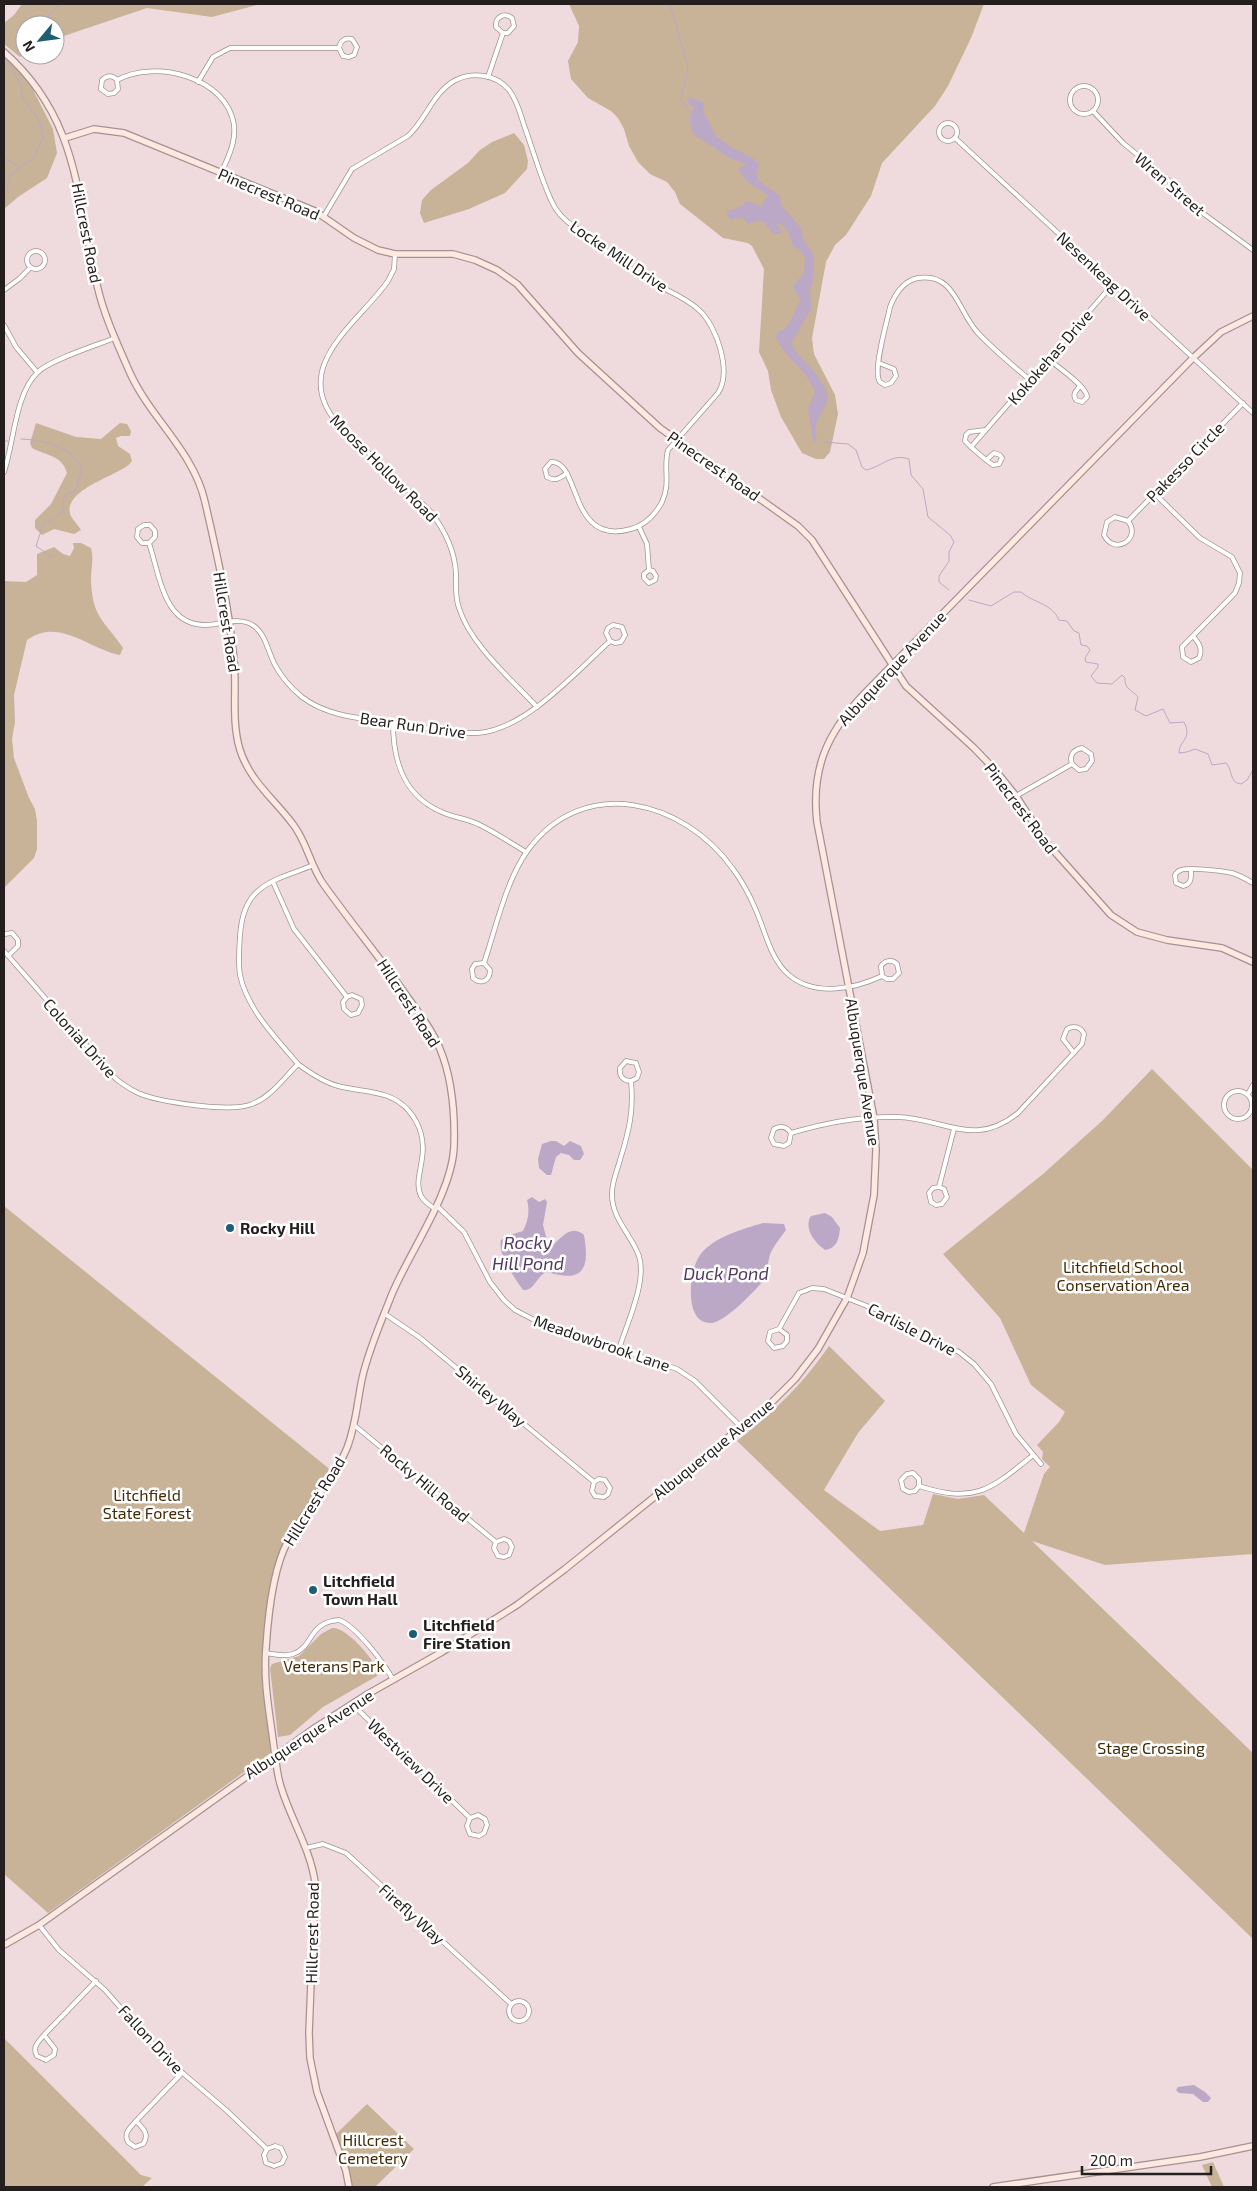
<svg xmlns="http://www.w3.org/2000/svg" width="1257" height="2191" viewBox="0 0 1257 2191" font-family="'Exo 2',sans-serif">
  <style>
    .green { fill: #c8b298 }
    .water { fill: #bba8c6 }
    .lines { fill: none; stroke-linecap: round; stroke-linejoin: round }
    .stream { stroke: #bba8c6; stroke-width: 1 }
    .street-casing { stroke: #a49293; stroke-width: 5.5 }
    .secondary-casing { stroke: #a49293; stroke-width: 8 }
    .street { stroke: #fff; stroke-width: 4 }
    .secondary { stroke: #fde9e2; stroke-width: 5.5 }
    .poi-dot { fill: #1d5e73; stroke: #fff; stroke-width: 2 }
    .labels { text-anchor: middle; stroke-width: 5; stroke-linejoin: round; paint-order: stroke }
    .street-label { font-size: 16px; fill: #251e1e; stroke: #fff }
    .poi-label { font-size: 16px; font-weight: bold; fill: #251e1e; stroke: #fff; text-anchor: start }
    .park-label { font-size: 16px; fill: #422a05; stroke: #fff }
    .water-label { font-size: 18px; font-style: italic; fill: #533862; stroke: #fff }
  </style>
  <rect width="100%" height="100%" fill="#efdbdd"/>
  <!-- green -->
  <g class="green">
    <path d="M22,4H261L212,17L147,8L55,39V25H25V52L20,57L4,44V23L14,15Z"/>
    <path d="M569,4H984L971,38L948,86L935,106L882,163L871,196L846,235L835,245L826,262L812,338L814,354L835,395L838,414L830,452L824,459H816L802,453L781,417L771,390L768,371L759,352L764,269L752,246L748,243L723,238L680,204L675,192L667,182L650,174L638,162L629,146L624,129L618,118L611,111L588,98L571,79L568,61L578,42L579,26Z"/>
    <path d="M4,56L29,82L53,129L57,153L47,178L18,197L4,209Z"/>
    <path d="M514,133L524,145L528,161L527,169L505,193L469,209L424,223L420,213L422,200L431,190L468,163L480,150L492,142Z"/>
    <path d="M36,423L76,437L101,439L120,423L127,424L131,431L130,436H121L116,438L118,446L130,454L132,461C124,475 64,487 70,514C72,519 78,525 81,530L74,534L54,529L42,535L35,528V520L51,504L67,473C62,455 47,456 32,448L30,443Z"/>
    <path d="M73,543H81L91,548C94,559 91,568 91,579C92,617 103,619 123,648L120,655C87,648 59,617 27,640L14,695L15,722L12,739L14,758L29,798L35,809L37,821V849L34,858L4,888V581L26,582L37,575V554L54,547L63,554L70,556L74,548Z"/>
    <path d="M1152,1069L1253,1170V1554L1105,1565L1032,1541L1253,1753V1939L737,1441C772,1414 803,1384 829,1346L885,1401L858,1433L824,1490L880,1531L923,1525L933,1494L958,1499L984,1495L1024,1533L1044,1474L1050,1467L1042,1459L1043,1452L1037,1445L1059,1422L1065,1412L1031,1385L1000,1318L943,1254L1043,1174L1103,1120Z"/>
    <path d="M4,1206L332,1471L294,1524L287,1538L265,1629L262,1653V1683L272,1752L48,1913L4,1874Z"/>
    <path d="M332,1628C347,1627 372,1658 379,1671L377,1676L323,1707L290,1735L278,1737L270,1668L272,1664L299,1656L321,1634Z"/>
    <path d="M4,2038L141,2175L152,2178L142,2187H4Z"/>
    <path d="M367,2104L414,2149L375,2187H352L350,2173L335,2135Z"/>
    <path d="M1213,2162L1224,2187H1212L1202,2165Z"/>
  </g>
  <!-- water -->
  <g class="water">
    <path d="M689,97L703,102L704,113L716,136L731,147L751,157L759,164L757,176L759,181L780,196L781,205L801,228L803,239L814,256V275L810,291L811,309L791,344C801,361 822,374 827,394C831,411 809,417 817,441H813L808,409L815,392C807,369 784,357 776,338L778,332C793,327 792,312 801,301L793,287L804,272L805,257L799,249L793,247L789,233L781,224H777L782,233C771,237 770,228 763,221H757L748,224L743,218L730,219L727,214L728,211L738,208L748,201L762,207L763,202L768,196C759,187 742,183 739,168L747,164L731,159L693,134L690,124V115L694,109L688,102Z"/>
    <path d="M551,1141H556L564,1146L570,1141L581,1146L584,1154L580,1160H574L569,1155L561,1153L556,1157L551,1175H547L539,1168L538,1159L542,1144Z"/>
    <path d="M532,1197L539,1202L545,1199L547,1202L543,1225L548,1244L552,1246C562,1237 571,1224 584,1235C590,1270 583,1283 547,1272C536,1276 535,1291 523,1290C515,1279 497,1253 501,1240L510,1235L523,1231C528,1221 530,1212 527,1200Z"/>
    <path d="M825,1213L832,1217L840,1228C839,1239 837,1248 825,1250C815,1243 803,1228 811,1216Z"/>
    <path d="M763,1223L784,1224L786,1230C781,1237 775,1244 771,1252C767,1261 768,1274 763,1281C754,1292 724,1323 711,1323C683,1324 689,1270 700,1255C713,1237 743,1229 763,1223Z"/>
    <path d="M1194,2085L1205,2092L1211,2098L1208,2102H1203L1193,2094L1179,2093L1176,2090L1178,2087Z"/>
  </g>
  <g class="lines">
    <!-- stream -->
    <g class="stream">
      <path d="M670,4L688,68L681,100L692,113"/>
      <path d="M46,25L47,18L60,4"/>
      <path d="M17,50L25,38"/>
      <path d="M4,158L20,168"/>
      <path d="M4,190H7L10,176L27,162L33,159L43,138L40,122L21,95V85L8,62"/>
      <path d="M814,431L825,442L848,444L856,450L862,467L866,470C881,467 892,453 909,459L911,475L923,489L928,517L950,535L954,542L949,552V561L939,576V582L949,590"/>
      <path d="M21,439C45,440 71,446 82,469L74,492L66,494L63,500L64,508L60,514L43,525L36,546L52,557"/>
      <path d="M4,441H8"/>
      <path d="M969,600L991,606L1014,592H1021C1033,603 1052,603 1059,620L1067,621L1074,631L1079,633L1081,645L1087,646L1090,650L1085,658L1086,662L1098,664V667L1091,676L1097,683L1112,684L1122,675L1125,678C1124,689 1132,690 1138,697L1135,710L1146,716L1163,709L1170,723L1184,722C1193,739 1179,740 1179,753L1187,752L1195,749L1208,754L1212,765L1226,763C1233,770 1229,783 1241,784L1247,780L1253,770"/>
    </g>
    <defs>
      <g id="street">
        <path d="M488,77L503,33H508L514,26L512,18C504,12 495,17 496,27L503,33"/>
        <path d="M117,80L118,89L114,93L108,94L101,89L102,80C107,75 113,75 117,80C155,59 227,77 234,125C236,142 228,158 221,173"/>
        <path d="M198,82L213,57L230,48H339L343,56L349,57L354,55L357,47L352,39C345,37 340,41 339,48"/>
        <circle cx="1084" cy="100" r="14"/>
        <path d="M1093,111L1123,143L1168,180L1204,214L1253,250"/>
        <circle cx="948" cy="132" r="9"/>
        <path d="M955,138L1253,413"/>
        <path d="M324,216L352,169L408,136C425,121 433,93 454,81C471,71 496,74 509,90C517,100 520,113 524,125C533,150 540,176 551,200C556,212 565,221 576,228C600,246 624,266 650,281C667,291 685,297 699,310C717,326 732,372 718,393L668,450C663,468 671,483 662,502C655,515 645,525 631,529C568,547 581,460 551,462L545,469L547,477C555,482 560,478 567,473"/>
        <circle cx="36" cy="260" r="9"/>
        <path d="M395,254L394,269L388,281C358,324 289,366 337,423L430,511C444,529 455,550 456,574C456,585 455,597 459,608C470,644 511,679 537,707"/>
        <path d="M4,290L19,279L30,268"/>
        <path d="M4,325L16,347L37,372"/>
        <path d="M1048,359C1057,366 1087,387 1087,397L1082,402L1076,400C1072,394 1076,391 1080,386"/>
        <path d="M879,363L894,369L896,376L891,383L885,385L880,382C872,372 887,322 890,307C895,294 903,281 918,278C955,272 958,312 978,333C994,350 1012,365 1030,380"/>
        <path d="M971,447L965,441L966,435L969,432L985,430"/>
        <path d="M986,460L994,453L1000,455L1002,458L999,464L993,465C985,460 978,453 971,447L1113,284"/>
        <path d="M4,472C14,443 15,393 38,372C50,360 97,345 115,338"/>
        <path d="M1154,493L1200,538L1232,557L1240,573L1239,583L1235,593L1182,647L1183,657L1191,662L1199,658C1203,649 1199,643 1193,636"/>
        <path d="M1128,521C1142,539 1114,556 1104,535L1107,522L1115,517L1128,521L1243,403"/>
        <path d="M639,527L647,544L649,570L644,574V578L649,583L655,580L656,576L653,571L649,570"/>
        <path d="M149,543L155,537V531L150,525H144L138,529L137,537L142,543H149C162,583 165,636 221,623C232,621 245,619 254,626C266,635 268,652 275,665C282,678 291,688 302,697C327,716 358,718 388,722C417,726 449,734 478,733C525,730 576,672 610,641L615,643L621,642L625,635L622,627L613,625L608,628L606,633L610,641"/>
        <path d="M393,723C393,762 404,797 444,813C456,818 469,819 480,825C496,833 511,843 526,852"/>
        <path d="M1016,796L1072,764L1079,770L1086,769L1092,761L1091,754L1082,748C1073,750 1069,755 1072,764"/>
        <path d="M313,865C296,873 272,878 258,891C245,902 241,920 240,936C239,949 238,962 240,975C247,1009 276,1038 298,1064C310,1073 323,1082 338,1086C364,1093 390,1089 409,1111C420,1124 425,1141 422,1158C421,1170 415,1184 421,1196C424,1202 430,1205 435,1209"/>
        <path d="M1191,870C1191,877 1192,884 1183,886L1176,883L1175,875C1177,872 1177,871 1181,870C1188,867 1223,871 1232,873C1239,875 1246,879 1253,883"/>
        <path d="M273,882L294,929L347,997L343,1002L344,1009L351,1015L358,1013L362,1005L361,999L352,995L347,997"/>
        <path d="M4,934L12,933L18,940V946L8,956"/>
        <path d="M4,951L115,1078C122,1084 130,1089 138,1093C159,1102 231,1113 252,1104C271,1097 284,1078 298,1064"/>
        <path d="M484,963L490,970C490,981 481,985 473,978L472,969L475,964L484,963C496,928 506,880 528,850C584,774 684,800 733,869C742,881 749,894 755,908C765,930 770,959 789,975C815,997 854,989 882,976L887,979H893L899,973L897,964C892,959 885,960 881,966L882,976"/>
        <circle cx="1238" cy="1105" r="14"/>
        <path d="M1248,1094L1253,1085"/>
        <path d="M791,1133L789,1143L784,1146L774,1144L771,1138L774,1129C781,1125 787,1127 791,1133C824,1123 862,1116 897,1117C944,1118 974,1149 1018,1113L1082,1044L1084,1034C1081,1027 1074,1025 1067,1029L1063,1039L1074,1053"/>
        <path d="M939,1187L944,1189L947,1197L942,1204L936,1205L931,1202L929,1193L933,1188L939,1187L954,1129"/>
        <path d="M437,1206L464,1232L490,1282L504,1300L515,1310L540,1323L677,1369L695,1381L741,1427"/>
        <path d="M385,1314L419,1337L594,1482L592,1491L595,1496L604,1497L608,1494L610,1488L605,1480L599,1479L594,1482"/>
        <path d="M779,1329L787,1335V1341L783,1346L774,1348L768,1341L770,1332L779,1329L799,1293L812,1288L824,1289L882,1312L904,1327L959,1352L974,1364L991,1384L1016,1434L1041,1464"/>
        <path d="M619,1349C627,1323 647,1282 639,1256C631,1234 611,1218 612,1193C612,1182 617,1171 620,1160C629,1131 634,1111 631,1081L637,1078L639,1072L636,1063L626,1061L620,1068C619,1076 623,1081 631,1081"/>
        <path d="M354,1425L496,1542L494,1548L498,1556L504,1557L509,1555L512,1547L509,1541L504,1539L496,1542"/>
        <path d="M919,1486L915,1491L909,1492L903,1489L901,1480L907,1474L913,1473L919,1479V1486C975,1504 990,1490 1032,1456"/>
        <path d="M265,1653C274,1654 284,1657 293,1654C314,1647 308,1622 339,1620C356,1626 385,1664 393,1680"/>
        <path d="M352,1704L470,1818L467,1826L470,1834L479,1836L484,1833L487,1825L485,1819L478,1815L470,1818"/>
        <path d="M306,1848L323,1844L346,1853L510,2003"/>
        <path d="M39,1925L59,1950L105,1990L164,2057L226,2110L267,2149L264,2155L266,2163L274,2166L282,2163L285,2157L281,2148L275,2146L267,2149"/>
        <circle cx="519" cy="2011" r="10"/>
        <path d="M44,2035L55,2049L54,2055L46,2060L37,2056C32,2047 38,2042 44,2035L96,1981"/>
        <path d="M136,2121C130,2128 123,2133 128,2142L135,2147L143,2144C150,2134 143,2128 136,2121L182,2073"/>
      </g>
      <g id="secondary">
        <path d="M4,52C80,119 76,198 98,289C105,318 118,345 130,373C151,419 194,452 205,502C217,554 229,607 234,660C237,689 231,721 240,750C250,781 273,798 292,823C307,841 310,866 324,885C349,920 377,954 402,989C415,1008 431,1027 440,1049C452,1078 455,1116 454,1147C452,1193 410,1251 392,1294C381,1322 368,1351 362,1379C357,1403 356,1425 347,1448C333,1482 305,1508 288,1541C273,1568 268,1617 266,1648C263,1682 270,1715 274,1748C276,1761 277,1775 281,1787C291,1820 310,1848 315,1882L309,2033L310,2058L317,2092L346,2171L349,2187"/>
        <path d="M65,138L94,129L124,133L315,211L354,238L378,250L395,254H453L475,260L497,270L517,284L578,353L660,428L798,526L812,540L906,686L974,748L996,771L1016,796L1046,842L1111,915L1137,932L1167,940L1222,948L1253,962"/>
        <path d="M4,1945L39,1925L316,1727L366,1695L442,1652L517,1605L565,1569L771,1403L795,1379L818,1349L847,1298L863,1253L874,1195L876,1150L874,1118L817,822C811,769 827,733 863,695L1193,358L1221,332L1253,316"/>
        <path d="M993,2187L1200,2157L1253,2146"/>
      </g>
    </defs>
    <!-- street casing -->
    <use href="#street" class="street-casing"/>
    <!-- secondary casing -->
    <use href="#secondary" class="secondary-casing"/>
    <!-- street -->
    <use href="#street" class="street"/>
    <!-- secondary -->
    <use href="#secondary" class="secondary"/>
  </g>
  <!-- markers -->
  <g class="poi-dot">
    <circle cx="230" cy="1228" r="5"/>
    <circle cx="313" cy="1590" r="5"/>
    <circle cx="413" cy="1634" r="5"/>
  </g>
  <g class="labels">
    <!-- street labels -->
    <g class="street-label">
      <text transform="translate(1170 184) rotate(41)" y="6">Wren Street</text>
      <text transform="translate(269 194) rotate(23)" y="6">Pinecrest Road</text>
      <text transform="translate(87 233) rotate(79)" y="6">Hillcrest Road</text>
      <text transform="translate(619 256) rotate(34)" y="6">Locke Mill Drive</text>
      <text transform="translate(1104 276) rotate(43)" y="6">Nesenkeag Drive</text>
      <text transform="translate(1050 357) rotate(-49)" y="6">Kokokehas Drive</text>
      <text transform="translate(1185 462) rotate(-46)" y="6">Pakesso Circle</text>
      <text transform="translate(714 466) rotate(35)" y="6">Pinecrest Road</text>
      <text transform="translate(384 468) rotate(45)" y="6">Moose Hollow Road</text>
      <text transform="translate(227 622) rotate(81)" y="6">Hillcrest Road</text>
      <text transform="translate(892 668) rotate(-47)" y="6">Albuquerque Avenue</text>
      <text transform="translate(413 725) rotate(8)" y="6">Bear Run Drive</text>
      <text transform="translate(1021 808) rotate(53)" y="6">Pinecrest Road</text>
      <text transform="translate(409 1003) rotate(57)" y="6">Hillcrest Road</text>
      <text transform="translate(80 1038) rotate(48)" y="6">Colonial Drive</text>
      <text transform="translate(863 1072) rotate(81)" y="6">Albuquerque Avenue</text>
      <text transform="translate(912 1329) rotate(27)" y="6">Carlisle Drive</text>
      <text transform="translate(602 1343) rotate(19)" y="6">Meadowbrook Lane</text>
      <text transform="translate(491 1396) rotate(40)" y="6">Shirley Way</text>
      <text transform="translate(713 1449) rotate(-39)" y="6">Albuquerque Avenue</text>
      <text transform="translate(425 1483) rotate(40)" y="6">Rocky Hill Road</text>
      <text transform="translate(314 1501) rotate(-58)" y="6">Hillcrest Road</text>
      <text transform="translate(309 1734) rotate(-33)" y="6">Albuquerque Avenue</text>
      <text transform="translate(411 1761) rotate(44)" y="6">Westview Drive</text>
      <text transform="translate(412 1914) rotate(42)" y="6">Firefly Way</text>
      <text transform="translate(312 1933) rotate(-89)" y="6">Hillcrest Road</text>
      <text transform="translate(151 2039) rotate(47)" y="6">Fallon Drive</text>
    </g>
    <!-- poi labels -->
    <g class="poi-label">
      <text x="240" y="1234">Rocky Hill</text>
      <text x="323" y="1587">Litchfield<tspan x="323" dy="18">Town Hall</tspan></text>
      <text x="423" y="1631">Litchfield<tspan x="423" dy="18">Fire Station</tspan></text>
    </g>
    <!-- park labels -->
    <g class="park-label">
      <text x="1123" y="1273">Litchfield School<tspan x="1123" dy="18">Conservation Area</tspan></text>
      <text x="147" y="1501">Litchfield<tspan x="147" dy="18">State Forest</tspan></text>
      <text x="334" y="1672">Veterans Park</text>
      <text x="1151" y="1754">Stage Crossing</text>
      <text x="373" y="2146">Hillcrest<tspan x="373" dy="18">Cemetery</tspan></text>
    </g>
    <!-- water labels -->
    <g class="water-label">
      <text x="528" y="1249">Rocky<tspan x="528" dy="21">Hill Pond</tspan></text>
      <text x="726" y="1280">Duck Pond</text>
    </g>
  </g>
  <!-- border -->
  <rect width="1257" height="2191" fill="none" stroke="#251e1e" stroke-width="10"/>
  <!-- north arrow -->
  <g transform="translate(40 40) rotate(241)"><circle r="24" fill="#ffffff" stroke="#a8a5a5"/>
  <path d="M0-4L9 19L0 12L-9 19Z" fill="#1d5e73"/>
  <text y="-8" font-size="14" font-weight="bold" text-anchor="middle" fill="#251e1e">N</text>
  </g>
  <!-- scale -->
  <path d="M1082 2166v8h129v-8" fill="none" stroke="#251e1e" stroke-width="2.5"/>
  <text x="1090" y="2166" font-size="15" fill="#251e1e" stroke="#ffffff" stroke-width="4" paint-order="stroke">200 m</text>
</svg>
